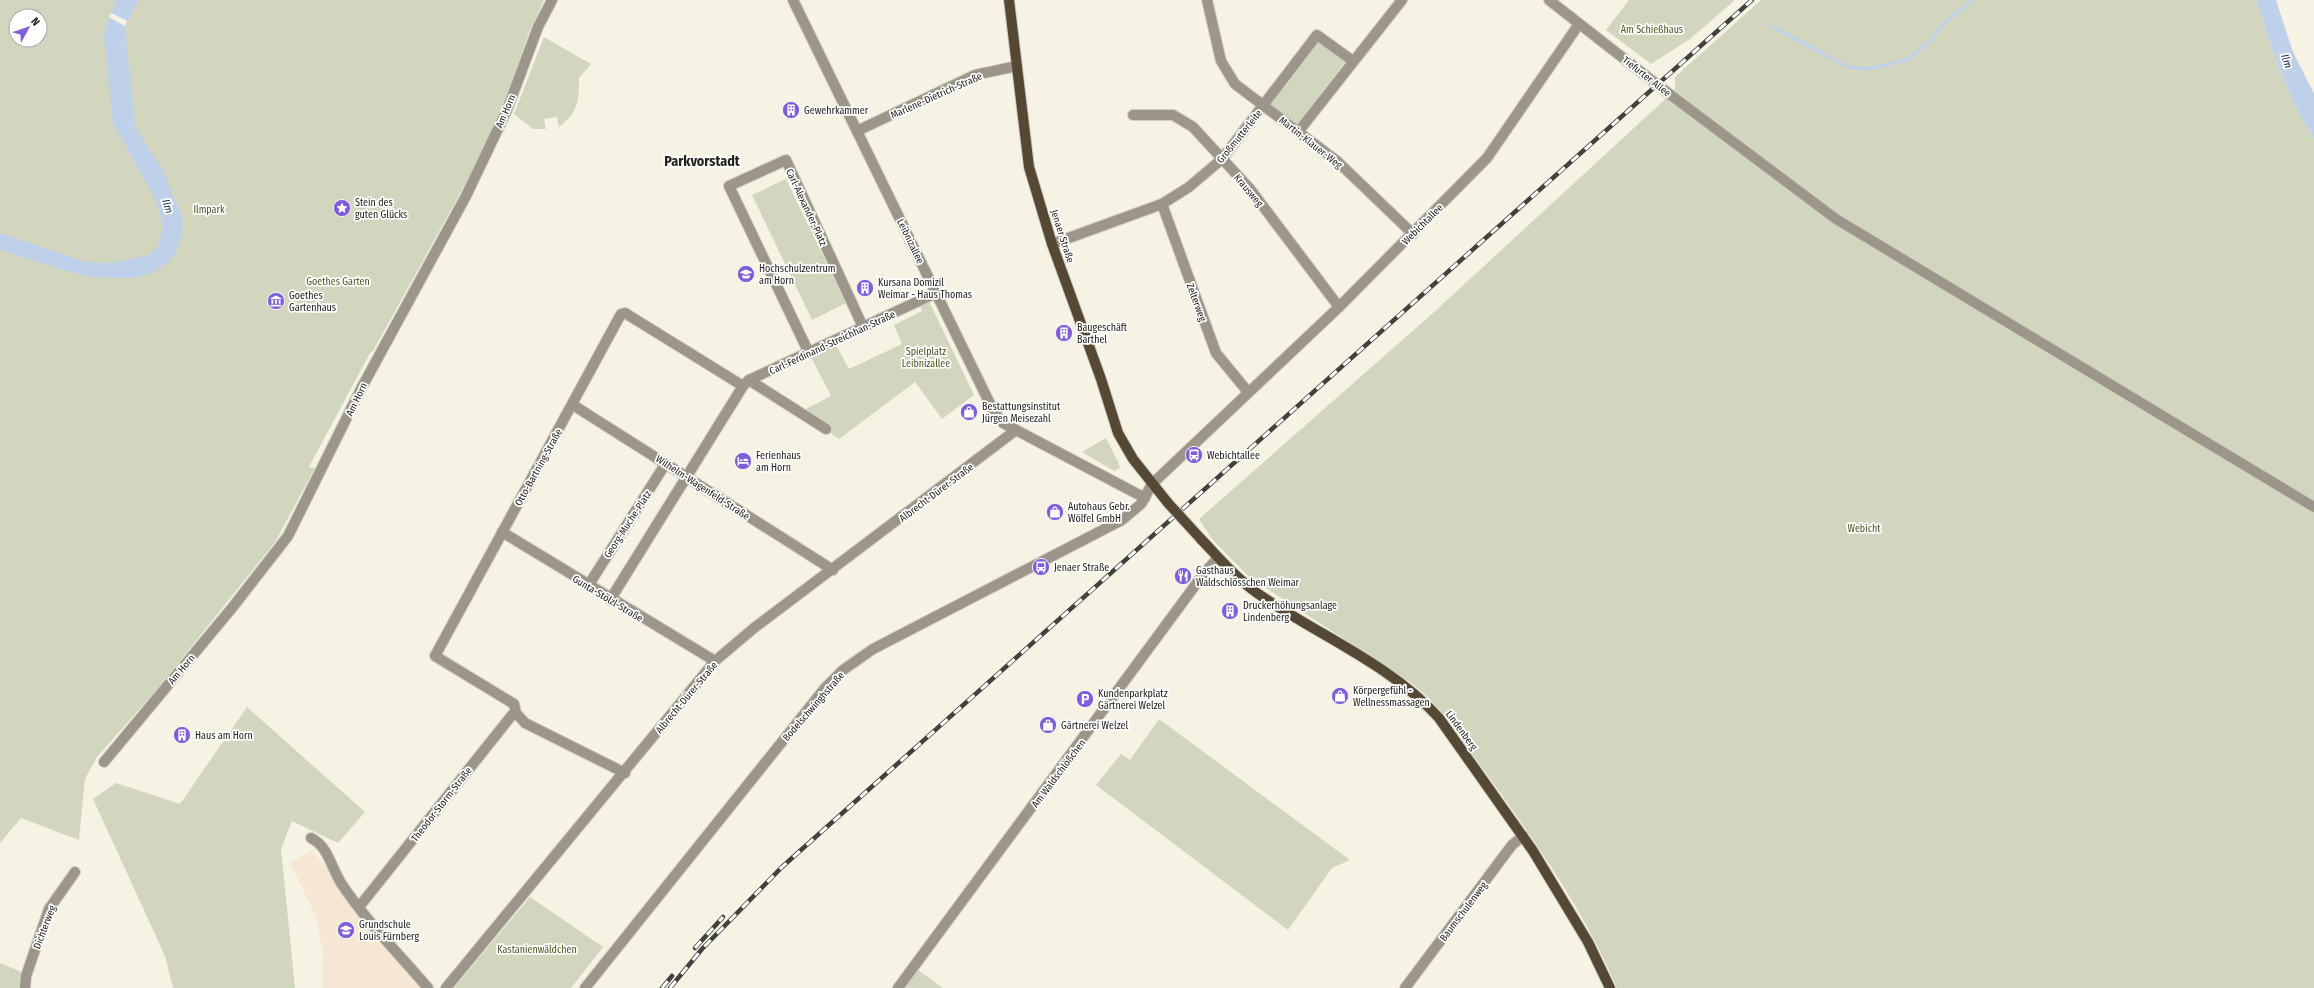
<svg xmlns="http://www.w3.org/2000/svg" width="2314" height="988" viewBox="0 0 2314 988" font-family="'Fira Sans Condensed',sans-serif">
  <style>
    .education { fill: #f6e6d4 }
    .green { fill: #d2d6bf; fill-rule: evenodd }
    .water { fill: #bed0ea }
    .pier { fill: #f6f3e5 }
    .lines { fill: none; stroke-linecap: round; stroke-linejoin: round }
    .stream { stroke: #bed0ea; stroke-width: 3 }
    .minor-casing { stroke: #d0cdc1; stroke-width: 12 }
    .major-casing { stroke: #d0cdc1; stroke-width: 12 }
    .minor { stroke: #9c9589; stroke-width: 10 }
    .major { stroke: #554935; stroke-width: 10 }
    .rail-casing { stroke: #42413b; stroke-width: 4.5 }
    .rail { stroke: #fff; stroke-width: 3; stroke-dasharray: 9; stroke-linecap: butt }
    .minor-bridge-casing { stroke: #d0cdc1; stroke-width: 12; stroke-linecap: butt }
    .major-bridge-casing { stroke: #d0cdc1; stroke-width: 12; stroke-linecap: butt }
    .minor-bridge { stroke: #9c9589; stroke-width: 10 }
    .major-bridge { stroke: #554935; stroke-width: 10 }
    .labels { text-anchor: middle; stroke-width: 3.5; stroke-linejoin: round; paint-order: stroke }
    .park-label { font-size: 10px; fill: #4f5422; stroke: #fff }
    .street-label { font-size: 10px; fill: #22211c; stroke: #fff }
    .poi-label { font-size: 10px; fill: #22211c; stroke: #fff; text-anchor: start }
    .water-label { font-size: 11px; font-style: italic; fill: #142c50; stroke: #fff }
    .district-label { font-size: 14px; font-weight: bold; fill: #22211c; stroke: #fff }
  </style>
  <rect width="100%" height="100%" fill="#f6f3e5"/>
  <!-- education -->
  <path class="education" d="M312,850L331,874L422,988H322L323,953L316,917L290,862Z"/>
  <!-- green -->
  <g class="green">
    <path d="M0,0H544L529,32L503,107L479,159L373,351L370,353L309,467L315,468L275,542L159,687L97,757L85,779L79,840L21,818L0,843ZM16,16H40V40H16Z"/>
    <path d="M1629,0H1735L1690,39L1651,64L1606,30Z"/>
    <path d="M1761,0H2256C2271,47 2287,97 2314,139V988H1617C1575,889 1506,802 1444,715L1428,697L1410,682L1249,577L1212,539L1199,519L1433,313L1661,103L1675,90V77Z"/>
    <path d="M544,37L591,64L579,78C579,101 578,113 559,127L557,117L544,119L546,129H533L514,114Z"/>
    <path d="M1319,41L1345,62L1297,124L1270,104Z"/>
    <path d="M786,179L846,303L812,320L752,195Z"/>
    <path d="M927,297L974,395L942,419L915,382L839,439L800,412L831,396L809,353L834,341L849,369L902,344L894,325L922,311L919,301Z"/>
    <path d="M1106,438L1119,464L1120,468L1114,471L1082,452Z"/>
    <path d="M247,707L365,812L338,843L292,821L281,849L295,988H173L165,956L93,799L116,783L180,804Z"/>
    <path d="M1159,719L1350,860L1332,868L1288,930L1096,785L1121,754L1130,760Z"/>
    <path d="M530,897L603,947L571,988H454Z"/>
    <path d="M0,963L24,973L19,988H0Z"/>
    <path d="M918,970L943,988H904Z"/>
  </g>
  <!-- water -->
  <g class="water">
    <path d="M116,0H139L125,26L135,127L162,169L182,217V235L176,253L168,263L151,273L133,278L88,277L0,250V233L86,262L112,263L149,255L159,245L163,224L157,202L113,123L104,33Z"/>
    <path d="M2256,0H2276L2293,52L2314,94V139C2287,97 2271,47 2256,0Z"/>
  </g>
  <!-- pier -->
  <path class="pier" d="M111,13L127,21L125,26L109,17Z"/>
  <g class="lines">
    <!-- stream -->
    <path class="stream" d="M1771,26L1848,67L1868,69L1909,59L1930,41L1944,23L1973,0"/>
    <defs>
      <g id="minor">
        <path d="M793,0L994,412L1003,423L1016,430L1145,498"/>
        <path d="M1207,0L1221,61L1235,84L1337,161L1413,234"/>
        <path d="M1549,0L1641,72"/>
        <path d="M1668,93L1836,219L2314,507"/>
        <path d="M1133,115H1173L1193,127L1250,189L1339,307"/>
        <path d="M857,131L975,75L1017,66"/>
        <path d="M1298,132L1402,0"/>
        <path d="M1162,204L1216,353L1248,392"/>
        <path d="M1052,244L1162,204L1189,187L1222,159L1317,35L1353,61"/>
        <path d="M809,353L729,186L786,160L863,327"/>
        <path d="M749,380L826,429"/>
        <path d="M573,405L833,570"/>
        <path d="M502,532L715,661"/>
        <path d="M588,586L666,463"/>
        <path d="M610,600L743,386L749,380L936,293"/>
        <path d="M516,713L514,704L435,656L621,314L625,313L743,386"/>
        <path d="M104,762L232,608L288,536L362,387L466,196L507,110L538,27L552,0"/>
        <path d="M311,838C328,846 331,867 341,883C366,921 399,954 428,988"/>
        <path d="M359,907L512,715L516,713L525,723L625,773"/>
        <path d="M25,988L26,976L49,909L75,872"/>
        <path d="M446,988L715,661L754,628L1016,430"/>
        <path d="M585,988L825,688L843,670L873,649L1122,520L1141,504L1152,484L1339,307L1487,158L1579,24"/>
        <path d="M898,988L1205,572L1218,558"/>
        <path d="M1405,988L1512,845L1523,836"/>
      </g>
      <g id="major">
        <path d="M1009,0L1029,167L1052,244L1101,379L1118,433L1133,459L1168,503"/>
        <path d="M1200,538C1218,557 1235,577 1257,593C1317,635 1389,663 1439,718L1533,851L1588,942L1610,988"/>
      </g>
    </defs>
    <!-- minor casing -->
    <use href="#minor" class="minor-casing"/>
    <!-- major casing -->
    <use href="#major" class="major-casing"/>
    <!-- minor -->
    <use href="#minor" class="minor"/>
    <!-- major -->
    <use href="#major" class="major"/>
    <defs>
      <g id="rail">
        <path d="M695,948L723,917"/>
        <path d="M662,988L672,976"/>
        <path d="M670,988L702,949L782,867L1752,0"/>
      </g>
    </defs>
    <!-- rail casing -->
    <use href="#rail" class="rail-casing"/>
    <!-- rail -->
    <use href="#rail" class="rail"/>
    <defs>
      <path id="minor-bridge" d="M1641,72L1668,93"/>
      <path id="major-bridge" d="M1168,503L1200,538"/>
    </defs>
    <!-- minor-bridge casing -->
    <use href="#minor-bridge" class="minor-bridge-casing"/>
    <!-- major-bridge casing -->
    <use href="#major-bridge" class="major-bridge-casing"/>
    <!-- minor-bridge -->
    <use href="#minor-bridge" class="minor-bridge"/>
    <!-- major-bridge -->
    <use href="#major-bridge" class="major-bridge"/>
  </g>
  <!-- icons -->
  <defs>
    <symbol id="building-disc" viewBox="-11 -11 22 22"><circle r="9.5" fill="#7e5fd9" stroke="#fff"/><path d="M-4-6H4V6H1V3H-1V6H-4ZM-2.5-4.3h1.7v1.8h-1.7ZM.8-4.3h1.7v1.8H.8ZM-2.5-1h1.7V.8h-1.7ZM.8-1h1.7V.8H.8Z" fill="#fff"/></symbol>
    <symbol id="sight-disc" viewBox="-11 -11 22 22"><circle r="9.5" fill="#7e5fd9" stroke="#fff"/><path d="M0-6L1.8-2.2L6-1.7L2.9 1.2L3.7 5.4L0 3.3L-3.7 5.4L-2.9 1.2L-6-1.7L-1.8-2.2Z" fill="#fff"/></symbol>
    <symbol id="university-disc" viewBox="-11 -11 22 22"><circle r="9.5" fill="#7e5fd9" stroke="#fff"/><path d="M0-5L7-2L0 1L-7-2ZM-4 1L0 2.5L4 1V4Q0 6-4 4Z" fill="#fff"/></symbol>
    <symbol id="museum-disc" viewBox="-11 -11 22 22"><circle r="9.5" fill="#7e5fd9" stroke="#fff"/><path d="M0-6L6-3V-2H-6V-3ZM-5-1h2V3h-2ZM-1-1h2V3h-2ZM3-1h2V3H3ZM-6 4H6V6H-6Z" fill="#fff"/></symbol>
    <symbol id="shop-disc" viewBox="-11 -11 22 22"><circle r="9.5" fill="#7e5fd9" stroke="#fff"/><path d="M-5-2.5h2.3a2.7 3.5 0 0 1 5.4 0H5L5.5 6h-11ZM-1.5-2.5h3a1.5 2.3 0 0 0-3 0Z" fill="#fff"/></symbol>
    <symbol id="bus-disc" viewBox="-11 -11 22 22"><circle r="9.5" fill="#7e5fd9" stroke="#fff"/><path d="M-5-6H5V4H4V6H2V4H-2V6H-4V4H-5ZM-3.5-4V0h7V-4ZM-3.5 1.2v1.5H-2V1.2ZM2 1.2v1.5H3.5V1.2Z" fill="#fff"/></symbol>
    <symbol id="hotel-disc" viewBox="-11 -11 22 22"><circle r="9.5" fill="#7e5fd9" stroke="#fff"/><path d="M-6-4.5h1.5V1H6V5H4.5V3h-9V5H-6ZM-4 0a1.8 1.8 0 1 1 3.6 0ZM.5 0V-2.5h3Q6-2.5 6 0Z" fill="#fff"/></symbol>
    <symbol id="restaurant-disc" viewBox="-11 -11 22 22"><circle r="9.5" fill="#7e5fd9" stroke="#fff"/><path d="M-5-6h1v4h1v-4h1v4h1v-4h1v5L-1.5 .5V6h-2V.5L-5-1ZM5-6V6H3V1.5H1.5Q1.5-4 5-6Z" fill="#fff"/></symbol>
    <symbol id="parking-disc" viewBox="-11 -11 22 22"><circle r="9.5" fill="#7e5fd9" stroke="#fff"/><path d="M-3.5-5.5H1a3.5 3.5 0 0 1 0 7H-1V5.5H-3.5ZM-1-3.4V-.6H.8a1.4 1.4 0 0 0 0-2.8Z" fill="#fff"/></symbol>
    <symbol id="school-disc" viewBox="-11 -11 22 22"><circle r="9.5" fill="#7e5fd9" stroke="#fff"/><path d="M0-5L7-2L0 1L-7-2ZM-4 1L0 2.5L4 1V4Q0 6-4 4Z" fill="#fff"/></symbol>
  </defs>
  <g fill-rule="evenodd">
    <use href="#building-disc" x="781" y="100" width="20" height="20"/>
    <use href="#sight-disc" x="332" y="198" width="20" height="20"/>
    <use href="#university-disc" x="736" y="264" width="20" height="20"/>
    <use href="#building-disc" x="855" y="278" width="20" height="20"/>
    <use href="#museum-disc" x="266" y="291" width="20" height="20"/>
    <use href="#building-disc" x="1054" y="323" width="20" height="20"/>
    <use href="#shop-disc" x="959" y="402" width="20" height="20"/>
    <use href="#bus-disc" x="1184" y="445" width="20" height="20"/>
    <use href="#hotel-disc" x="733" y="451" width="20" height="20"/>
    <use href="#shop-disc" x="1045" y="502" width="20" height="20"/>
    <use href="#bus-disc" x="1031" y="557" width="20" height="20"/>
    <use href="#restaurant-disc" x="1173" y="566" width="20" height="20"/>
    <use href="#building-disc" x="1220" y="601" width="20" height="20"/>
    <use href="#shop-disc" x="1330" y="686" width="20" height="20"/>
    <use href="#parking-disc" x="1075" y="689" width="20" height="20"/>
    <use href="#shop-disc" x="1038" y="715" width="20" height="20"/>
    <use href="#building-disc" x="172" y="725" width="20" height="20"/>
    <use href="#school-disc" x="336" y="920" width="20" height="20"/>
  </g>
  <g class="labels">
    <!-- park labels -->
    <g class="park-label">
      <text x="1652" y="33">Am Schießhaus</text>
      <text x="209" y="213">Ilmpark</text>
      <text x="338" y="285">Goethes Garten</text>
      <text x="926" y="355">Spielplatz<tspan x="926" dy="12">Leibnizallee</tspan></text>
      <text x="1864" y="532">Webicht</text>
      <text x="537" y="953">Kastanienwäldchen</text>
    </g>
    <!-- street labels -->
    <g class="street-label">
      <text transform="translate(1647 76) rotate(38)" y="4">Tiefurter Allee</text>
      <text transform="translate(936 95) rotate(-24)" y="4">Marlene-Dietrich-Straße</text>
      <text transform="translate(505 111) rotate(-67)" y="4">Am Horn</text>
      <text transform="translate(1239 136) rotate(-51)" y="4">Großmutterleite</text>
      <text transform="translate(1311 142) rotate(38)" y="4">Martin-Klauer-Weg</text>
      <text transform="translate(1249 190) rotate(50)" y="4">Krausweg</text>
      <text transform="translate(807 207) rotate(65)" y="4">Carl-Alexander-Platz</text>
      <text transform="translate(1422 224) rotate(-45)" y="4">Webichtallee</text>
      <text transform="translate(1063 236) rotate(72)" y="4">Jenaer Straße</text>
      <text transform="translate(911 241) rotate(64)" y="4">Leibnizallee</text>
      <text transform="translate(1197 302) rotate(70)" y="4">Zelterweg</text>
      <text transform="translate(832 342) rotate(-25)" y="4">Carl-Ferdinand-Streichhan-Straße</text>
      <text transform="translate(356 399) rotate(-64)" y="4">Am Horn</text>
      <text transform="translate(538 467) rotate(-61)" y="4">Otto-Bartning-Straße</text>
      <text transform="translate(703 487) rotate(33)" y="4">Wilhelm-Wagenfeld-Straße</text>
      <text transform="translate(936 492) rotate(-37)" y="4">Albrecht-Dürer-Straße</text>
      <text transform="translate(627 524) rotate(-57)" y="4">Georg-Muche-Platz</text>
      <text transform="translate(608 598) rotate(31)" y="4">Gunta-Stölzl-Straße</text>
      <text transform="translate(181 669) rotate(-50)" y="4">Am Horn</text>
      <text transform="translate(686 697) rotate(-50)" y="4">Albrecht-Dürer-Straße</text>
      <text transform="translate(813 706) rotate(-49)" y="4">Bodelschwinghstraße</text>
      <text transform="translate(1462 730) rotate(54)" y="4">Lindenberg</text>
      <text transform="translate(1058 773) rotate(-53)" y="4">Am Waldschlößchen</text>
      <text transform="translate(441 804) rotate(-52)" y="4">Theodor-Storm-Straße</text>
      <text transform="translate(1463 911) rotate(-53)" y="4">Baumschulenweg</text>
      <text transform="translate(44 927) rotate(-69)" y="4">Dichterweg</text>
    </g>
    <!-- poi labels -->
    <g class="poi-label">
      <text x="804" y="114">Gewehrkammer</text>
      <text x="355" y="206">Stein des<tspan x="355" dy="12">guten Glücks</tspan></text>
      <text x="759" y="272">Hochschulzentrum<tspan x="759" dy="12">am Horn</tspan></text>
      <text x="878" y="286">Kursana Domizil<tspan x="878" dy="12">Weimar - Haus Thomas</tspan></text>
      <text x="289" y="299">Goethes<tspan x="289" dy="12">Gartenhaus</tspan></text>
      <text x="1077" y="331">Baugeschäft<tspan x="1077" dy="12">Barthel</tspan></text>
      <text x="982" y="410">Bestattungsinstitut<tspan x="982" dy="12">Jürgen Meisezahl</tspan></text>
      <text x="756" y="459">Ferienhaus<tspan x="756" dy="12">am Horn</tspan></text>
      <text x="1207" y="459">Webichtallee</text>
      <text x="1068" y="510">Autohaus Gebr.<tspan x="1068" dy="12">Wölfel GmbH</tspan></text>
      <text x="1054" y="571">Jenaer Straße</text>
      <text x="1196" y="574">Gasthaus<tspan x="1196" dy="12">Waldschlösschen Weimar</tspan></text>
      <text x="1243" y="609">Druckerhöhungsanlage<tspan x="1243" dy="12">Lindenberg</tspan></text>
      <text x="1353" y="694">Körpergefühl -<tspan x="1353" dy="12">Wellnessmassagen</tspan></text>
      <text x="1098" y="697">Kundenparkplatz<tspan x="1098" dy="12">Gärtnerei Welzel</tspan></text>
      <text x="1061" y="729">Gärtnerei Welzel</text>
      <text x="195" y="739">Haus am Horn</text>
      <text x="359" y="928">Grundschule<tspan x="359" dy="12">Louis Fürnberg</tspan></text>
    </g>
    <!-- water labels -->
    <g class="water-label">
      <text transform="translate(2287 61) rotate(71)" y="4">Ilm</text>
      <text transform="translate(168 206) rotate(73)" y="4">Ilm</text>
    </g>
    <!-- district labels -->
    <g class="district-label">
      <text x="702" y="166">Parkvorstadt</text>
    </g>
  </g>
  <!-- north arrow -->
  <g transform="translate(28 28) rotate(50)"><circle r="19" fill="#ffffff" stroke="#a7a6a4"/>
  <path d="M0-3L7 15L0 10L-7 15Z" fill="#7e5fd9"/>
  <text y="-6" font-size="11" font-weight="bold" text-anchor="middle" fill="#22211c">N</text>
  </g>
</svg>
